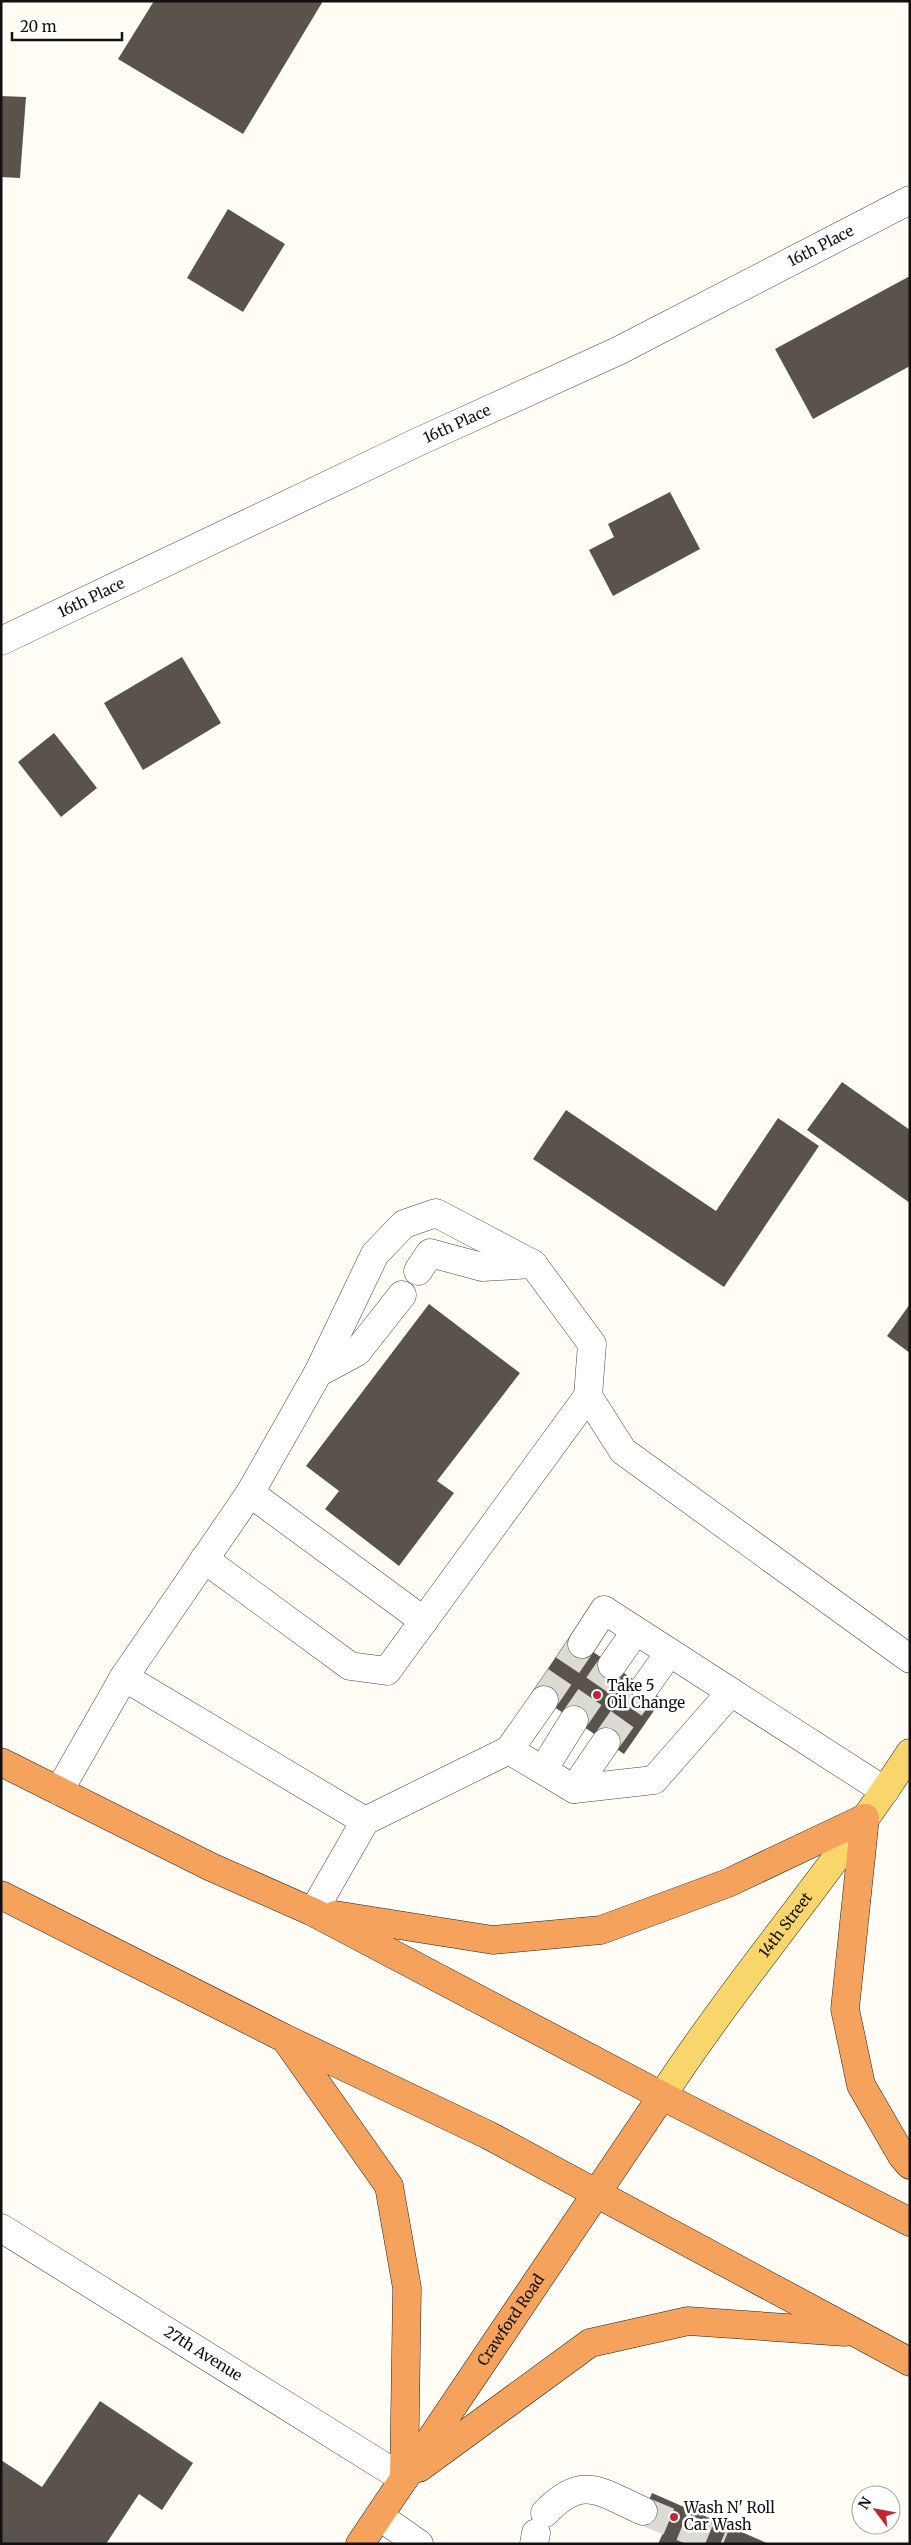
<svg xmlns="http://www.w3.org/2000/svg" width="911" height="2545" viewBox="0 0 911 2545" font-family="Merriweather,serif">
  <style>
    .building { fill: #5a524d }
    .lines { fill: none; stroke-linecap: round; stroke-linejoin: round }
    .minor-tunnel { stroke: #dbdad3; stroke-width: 28; stroke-dasharray: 28 14; stroke-linecap: butt }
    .minor-casing { stroke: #444; stroke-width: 29 }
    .major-casing { stroke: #222; stroke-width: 29 }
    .highway-casing { stroke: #222; stroke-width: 29 }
    .minor { stroke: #fff; stroke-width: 28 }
    .major { stroke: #f9d66b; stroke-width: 28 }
    .highway { stroke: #f5a25d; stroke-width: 28 }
    .poi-dot { fill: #c4262e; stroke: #fff; stroke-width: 2 }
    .labels { text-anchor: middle; stroke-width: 5; stroke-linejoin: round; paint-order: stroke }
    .street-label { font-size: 15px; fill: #111; stroke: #fff }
    .poi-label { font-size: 15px; fill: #111; stroke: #fff; text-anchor: start }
  </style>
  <rect width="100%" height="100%" fill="#fffdf5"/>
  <!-- building -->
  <g class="building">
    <path d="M154,1H323L243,134L118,59Z"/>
    <path d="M1,96L26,97L20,178L1,177Z"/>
    <path d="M228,209L285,244L243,312L187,278Z"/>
    <path d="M910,276V366L813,419L775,349Z"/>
    <path d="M670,492L700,549L613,596L589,550L614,537L608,524Z"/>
    <path d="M182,657L221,723L143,770L104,703Z"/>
    <path d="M54,733L97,788L61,817L18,762Z"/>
    <path d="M842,1082L910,1130V1203L807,1130Z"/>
    <path d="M566,1110L716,1211L778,1118L819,1146L724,1287L533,1159Z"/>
    <path d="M429,1304L520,1373L437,1481L454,1493L399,1566L325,1509L339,1491L306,1466Z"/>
    <path d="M910,1304V1353L887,1336Z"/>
    <path d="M570,1636L662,1699L624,1754L532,1692Z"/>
    <path d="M100,2401L193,2463L162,2510L139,2494L106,2544H1V2460L42,2487Z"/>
    <path d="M652,2493L769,2544H658L663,2533L639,2523Z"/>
  </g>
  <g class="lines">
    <!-- minor-tunnel -->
    <g class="minor-tunnel">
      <path d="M544,1700L582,1644"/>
      <path d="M574,1720L612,1665"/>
      <path d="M606,1742L645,1687"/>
      <path d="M643,2511L723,2544"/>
    </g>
    <defs>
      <g id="minor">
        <path id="s1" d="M1,641L420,441L618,351L910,200"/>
        <path d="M418,1271L430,1253L482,1267L533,1264"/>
        <path d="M318,1373L357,1352L402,1295"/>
        <path d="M588,1396L623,1451L910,1659"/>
        <path d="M250,1493L424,1621"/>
        <path d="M612,1665L635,1632"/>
        <path d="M124,1677L365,1821L313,1912"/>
        <path d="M645,1687L669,1653"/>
        <path d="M731,1692L885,1791"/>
        <path d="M509,1750L544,1700"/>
        <path d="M543,1770L574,1720"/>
        <path d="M574,1789L606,1742"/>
        <path d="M59,1791L124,1677L250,1493L318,1373L375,1254L404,1224L436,1213L533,1264L592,1344L588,1396L387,1671L350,1666L204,1559"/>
        <path d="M365,1821L509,1750L574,1789L654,1780L731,1692L604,1610L582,1644"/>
        <path id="s2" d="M1,2228L404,2479"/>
        <path d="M545,2513C583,2473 600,2492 643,2511"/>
        <path d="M379,2516L419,2544"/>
        <path d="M534,2544L536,2533"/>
      </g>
      <g id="major">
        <path id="s3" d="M662,2096C739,1978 833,1871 910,1753"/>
      </g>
      <g id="highway">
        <path d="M1,1762L211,1867L313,1912L662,2096L910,2222"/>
        <path d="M865,1818L845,2009L861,2085L902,2156L910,2165"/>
        <path d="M1,1895L284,2038L488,2135L910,2362"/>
        <path d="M335,1915L493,1940L601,1930L728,1883L865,1818"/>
        <path d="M286,2040L389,2186L407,2288L404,2479"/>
        <path d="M419,2468L590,2343L688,2321L845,2332"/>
        <path id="s4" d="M360,2544L662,2096"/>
      </g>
    </defs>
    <!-- minor casing -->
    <use href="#minor" class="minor-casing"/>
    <!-- major casing -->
    <use href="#major" class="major-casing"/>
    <!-- highway casing -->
    <use href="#highway" class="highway-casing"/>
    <!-- minor -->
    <use href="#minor" class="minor"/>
    <!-- major -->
    <use href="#major" class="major"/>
    <!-- highway -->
    <use href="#highway" class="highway"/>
  </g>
  <!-- markers -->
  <g class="poi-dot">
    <circle cx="597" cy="1695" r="5"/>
    <circle cx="674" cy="2517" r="5"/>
  </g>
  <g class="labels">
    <!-- street labels -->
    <g class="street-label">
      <text dy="5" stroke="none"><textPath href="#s1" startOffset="910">16th Place</textPath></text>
      <text dy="5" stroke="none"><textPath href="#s1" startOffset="505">16th Place</textPath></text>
      <text dy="5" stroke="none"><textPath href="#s1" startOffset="100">16th Place</textPath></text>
      <text dy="5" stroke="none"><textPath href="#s3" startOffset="211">14th Street</textPath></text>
      <text dy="5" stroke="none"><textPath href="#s4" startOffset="270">Crawford Road</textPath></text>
      <text dy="5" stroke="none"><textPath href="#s2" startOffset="238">27th Avenue</textPath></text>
    </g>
    <!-- poi labels -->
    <g class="poi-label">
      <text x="607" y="1691">Take 5<tspan x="607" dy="17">Oil Change</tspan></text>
      <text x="684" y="2513">Wash N' Roll<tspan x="684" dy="17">Car Wash</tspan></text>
    </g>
  </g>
  <!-- border -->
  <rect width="911" height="2545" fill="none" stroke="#111111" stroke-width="5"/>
  <!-- north arrow -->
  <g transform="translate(876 2510) rotate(302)"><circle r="24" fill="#ffffff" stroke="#a0a0a0"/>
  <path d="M0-4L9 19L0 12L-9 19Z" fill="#c4262e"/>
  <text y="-8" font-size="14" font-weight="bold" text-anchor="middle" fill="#111111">N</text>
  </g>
  <!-- scale -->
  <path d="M12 32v8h110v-8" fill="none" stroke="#111111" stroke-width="2.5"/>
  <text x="20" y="32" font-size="15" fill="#111111" stroke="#ffffff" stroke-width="4" paint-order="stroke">20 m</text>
</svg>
